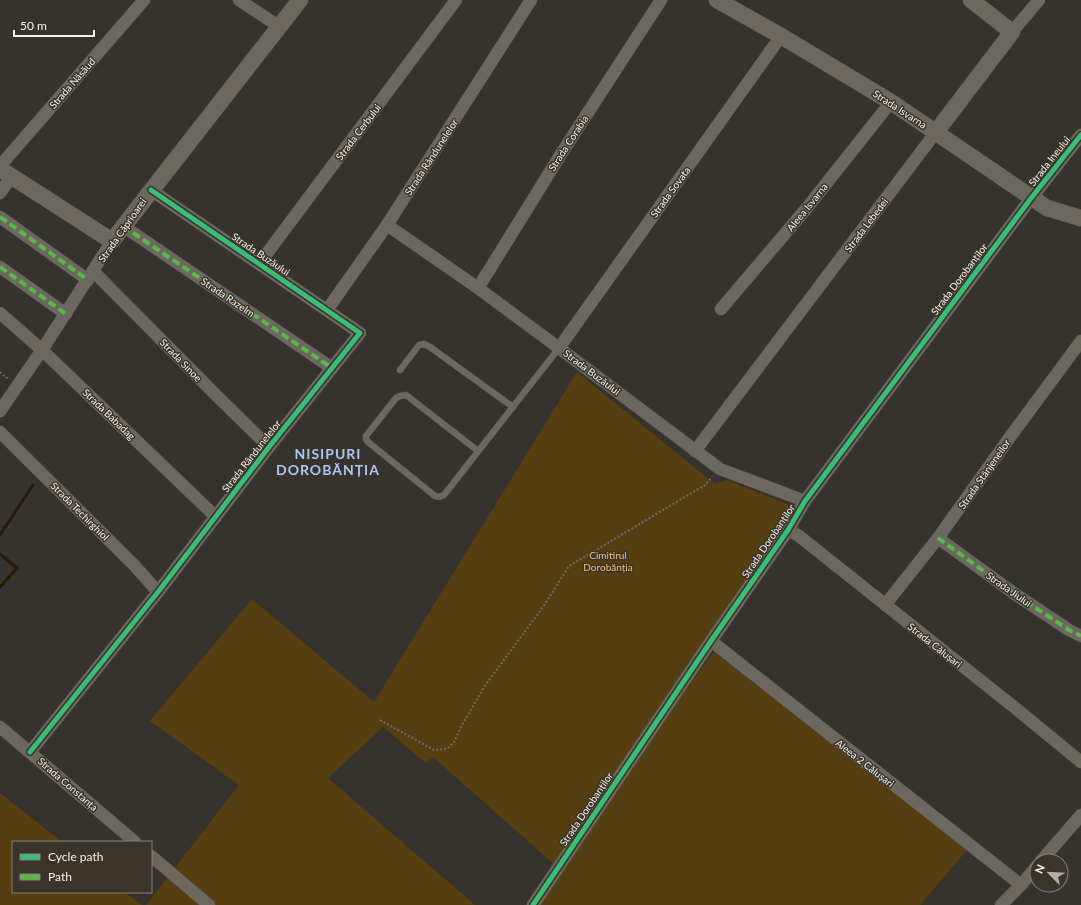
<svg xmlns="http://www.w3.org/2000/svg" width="1081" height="905" viewBox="0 0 1081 905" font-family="Lato,sans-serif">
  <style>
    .green { fill: #553f11 }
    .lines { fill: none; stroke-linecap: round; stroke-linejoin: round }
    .stream { stroke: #291a04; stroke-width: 3 }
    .service-casing { stroke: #54524d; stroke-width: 7 }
    .minor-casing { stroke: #54524d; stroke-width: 13 }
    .tertiary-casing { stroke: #54524d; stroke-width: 17 }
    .path { stroke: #6d6a64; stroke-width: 2; stroke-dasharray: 2 2; stroke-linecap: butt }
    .service { stroke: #6c685f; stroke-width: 6 }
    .minor { stroke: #6c685f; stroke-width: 12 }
    .tertiary { stroke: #6c685f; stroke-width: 16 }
    .quiet { stroke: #58b947; stroke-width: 4; stroke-dasharray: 8 4; stroke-linecap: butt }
    .cycleway-casing { stroke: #3a342a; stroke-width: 8 }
    .cycleway { stroke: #3abd76; stroke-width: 5 }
    .labels { text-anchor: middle; stroke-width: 3; stroke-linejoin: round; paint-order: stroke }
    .street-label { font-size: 10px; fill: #f6f2ec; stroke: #3a342a }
    .park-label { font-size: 10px; fill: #f0c16b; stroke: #3a342a }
    .district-label { font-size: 14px; font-weight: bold; letter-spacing: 1px; fill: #a8c6f9; stroke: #3a342a }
  </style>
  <rect width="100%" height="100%" fill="#36332e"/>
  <!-- green -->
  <g class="green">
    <path d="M577,372L715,484L726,480L795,507L562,855L714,652L967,850L920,905H527L555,865L433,757L426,763L383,727L328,778L475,905H146L239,785L150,721L252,599L374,702Z"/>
    <path d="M0,793L62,842H13V892H125L142,905H0Z"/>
  </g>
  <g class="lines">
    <!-- stream -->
    <g class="stream">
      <path d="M0,535L33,485"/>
      <path d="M0,554L17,568L0,587"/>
    </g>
    <defs>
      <g id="service">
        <path d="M400,370L419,345L424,344L430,347L513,407"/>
        <path d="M478,451L406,395L400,396L396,398L366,436V439L368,442L435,496L439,497L444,495L559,348"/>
      </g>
      <g id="minor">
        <path d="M239,0L280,27"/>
        <path d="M1012,32L1039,0"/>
        <path d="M0,166L144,0"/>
        <path d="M0,193L12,176"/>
        <path d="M0,217L88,280"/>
        <path d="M387,225L478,288L559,348L720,469L805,501"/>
        <path d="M123,226L332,368"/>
        <path d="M259,264L456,0"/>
        <path d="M0,267L66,314"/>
        <path d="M93,271L218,397L269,447"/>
        <path d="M478,288L561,154L661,0"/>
        <path d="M721,309L806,209L891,102"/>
        <path d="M327,310L387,225L531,0"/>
        <path d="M0,313L42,350L216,517"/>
        <path d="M559,348L781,36"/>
        <path d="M0,411L42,350L112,241"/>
        <path d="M0,432L134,565L158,592"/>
        <path d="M695,451L936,132"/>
        <path d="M788,530L799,536L1014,707L1081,762"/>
        <path d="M938,538L1015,594L1069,630L1081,636"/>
        <path d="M885,605L938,538L1010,437L1081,341"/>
        <path d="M711,641L1021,885"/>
        <path d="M0,727L135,842"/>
        <path d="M30,752L158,592L269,447L360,333L151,190"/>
        <path d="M151,856L209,905"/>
        <path d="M1041,861L1081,815"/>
        <path d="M533,905L711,641L788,530L805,501L1032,197L1081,135"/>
        <path d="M1001,905L1021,885L1037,866"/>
      </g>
      <g id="tertiary">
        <path d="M717,0L781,36L891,102L1047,208L1081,218"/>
        <path d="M936,132L1012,32L971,0"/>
        <path d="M0,169L112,241L300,0"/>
      </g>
    </defs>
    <!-- service casing -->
    <use href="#service" class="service-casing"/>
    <!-- minor casing -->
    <use href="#minor" class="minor-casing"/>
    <!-- tertiary casing -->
    <use href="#tertiary" class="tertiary-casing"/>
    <!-- path -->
    <g class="path">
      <path d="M0,372L8,379"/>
      <path d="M380,720L434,750L447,749L454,742L462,725L484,687L543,607L569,566L705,485L712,477"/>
    </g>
    <!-- service -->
    <use href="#service" class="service"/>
    <!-- minor -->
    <use href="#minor" class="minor"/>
    <!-- tertiary -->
    <use href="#tertiary" class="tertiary"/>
    <!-- quiet -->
    <g class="quiet">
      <path d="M0,217L88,280"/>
      <path d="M123,226L332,368"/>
      <path d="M0,267L66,314"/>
      <path d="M938,538L1015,594L1069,630L1081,636"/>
    </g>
    <defs>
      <g id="cycleway">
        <path d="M30,752L158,592L269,447L360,333L151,190"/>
        <path d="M533,905L711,641L788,530L805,501L1032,197L1081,135"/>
      </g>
    </defs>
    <!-- cycleway casing -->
    <use href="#cycleway" class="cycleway-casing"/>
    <!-- cycleway -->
    <use href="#cycleway" class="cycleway"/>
  </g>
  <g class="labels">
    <!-- street labels -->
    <g class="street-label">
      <text transform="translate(72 83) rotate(-49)" y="4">Strada Năsăud</text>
      <text transform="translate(900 109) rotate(33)" y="4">Strada Isvarna</text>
      <text transform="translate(358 132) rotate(-53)" y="4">Strada Cerbului</text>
      <text transform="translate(568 143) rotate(-57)" y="4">Strada Corabia</text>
      <text transform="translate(431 157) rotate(-57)" y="4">Strada Rândunelelor</text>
      <text transform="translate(1049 161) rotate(-52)" y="4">Strada Ineului</text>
      <text transform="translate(670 192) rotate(-54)" y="4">Strada Sovata</text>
      <text transform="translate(807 207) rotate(-51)" y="4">Aleea Isvarna</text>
      <text transform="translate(866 225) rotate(-53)" y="4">Strada Lebedei</text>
      <text transform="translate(122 230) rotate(-55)" y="4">Strada Căprioarei</text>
      <text transform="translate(261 254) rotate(34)" y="4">Strada Buzăului</text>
      <text transform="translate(959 279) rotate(-53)" y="4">Strada Dorobanților</text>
      <text transform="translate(228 297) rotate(34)" y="4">Strada Razelm</text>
      <text transform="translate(181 360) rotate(46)" y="4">Strada Sinoe</text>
      <text transform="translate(592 372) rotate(37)" y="4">Strada Buzăului</text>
      <text transform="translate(109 414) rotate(44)" y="4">Strada Babadag</text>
      <text transform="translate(251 456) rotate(-52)" y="4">Strada Rândunelelor</text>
      <text transform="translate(984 474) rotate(-55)" y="4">Strada Stânjeneilor</text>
      <text transform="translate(80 511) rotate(45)" y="4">Strada Techirghiol</text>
      <text transform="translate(768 541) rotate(-56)" y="4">Strada Dorobanților</text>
      <text transform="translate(1009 589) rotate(35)" y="4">Strada Jiului</text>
      <text transform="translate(935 645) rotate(38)" y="4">Strada Călușari</text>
      <text transform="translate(865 763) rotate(38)" y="4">Aleea 2 Călușari</text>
      <text transform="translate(68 784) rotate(41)" y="4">Strada Constanța</text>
      <text transform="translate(586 809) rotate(-56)" y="4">Strada Dorobanților</text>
    </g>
    <!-- park labels -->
    <g class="park-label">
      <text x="608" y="559">Cimitirul<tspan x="608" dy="12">Dorobănția</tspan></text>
    </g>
    <!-- district labels -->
    <g class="district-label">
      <text x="328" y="459">NISIPURI<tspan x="328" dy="16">DOROBĂNȚIA</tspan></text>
    </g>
  </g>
  <!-- legend -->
  <rect x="12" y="841" width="140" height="52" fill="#3a342a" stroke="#858078"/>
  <rect x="20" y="854" width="20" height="6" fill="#3abd76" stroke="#858078"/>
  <text x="48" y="861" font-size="12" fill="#f6f2ec">Cycle path</text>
  <rect x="20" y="874" width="20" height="6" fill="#58b947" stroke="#858078"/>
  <text x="48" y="881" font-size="12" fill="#f6f2ec">Path</text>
  <!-- north arrow -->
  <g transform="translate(1049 873) rotate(294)"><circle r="19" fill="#3a342a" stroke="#858078"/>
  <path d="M0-3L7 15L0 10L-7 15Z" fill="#b3afaa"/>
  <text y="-6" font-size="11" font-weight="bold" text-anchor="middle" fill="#f6f2ec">N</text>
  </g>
  <!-- scale -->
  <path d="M14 30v6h80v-6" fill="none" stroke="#f6f2ec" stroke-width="2"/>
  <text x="20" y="30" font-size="12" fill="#f6f2ec" stroke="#3a342a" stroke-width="3" paint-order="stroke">50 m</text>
</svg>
